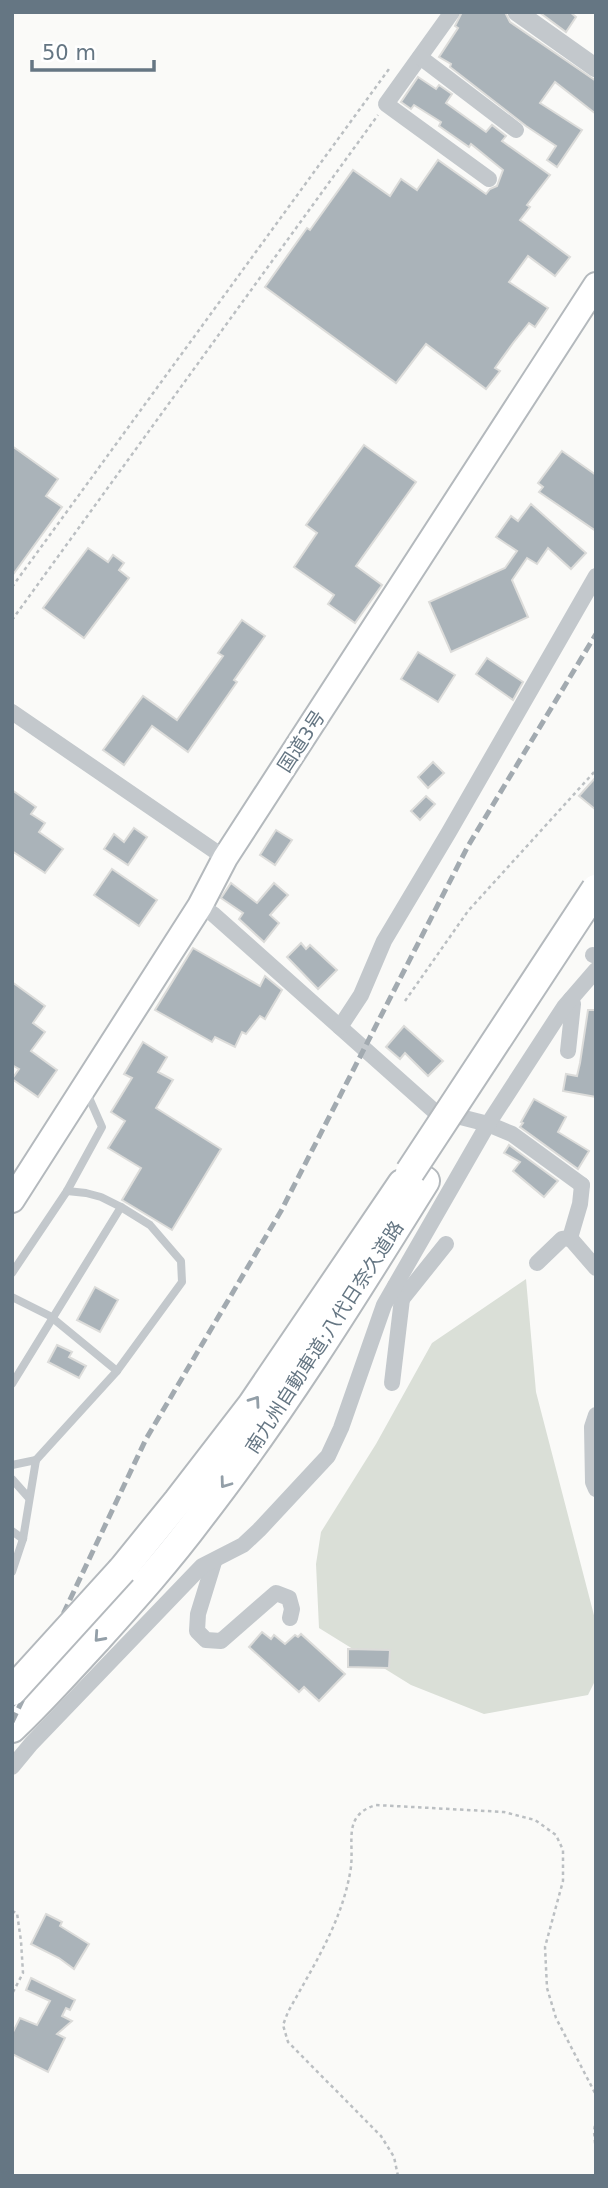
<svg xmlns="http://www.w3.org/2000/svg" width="608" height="2188" viewBox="0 0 608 2188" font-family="'DejaVu Sans','Noto Sans JP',sans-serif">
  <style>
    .green { fill: #dadfd7 }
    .building { fill: #aab3b9; stroke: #dcdcda; stroke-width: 2 }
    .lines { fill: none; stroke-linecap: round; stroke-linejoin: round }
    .trunk-casing { stroke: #b4b9bd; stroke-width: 28 }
    .motorway-casing { stroke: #b4b9bd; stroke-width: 32 }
    .path { stroke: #bbbfc2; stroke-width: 2.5; stroke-dasharray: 3.5 3.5; stroke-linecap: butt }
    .service { stroke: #c3c8cc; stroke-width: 8 }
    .minor { stroke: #c3c8cc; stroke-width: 16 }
    .tertiary { stroke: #c3c8cc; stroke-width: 19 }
    .trunk { stroke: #fff; stroke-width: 24 }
    .motorway { stroke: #fff; stroke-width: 28 }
    .rail { stroke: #a2aab0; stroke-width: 5; stroke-dasharray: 10 5; stroke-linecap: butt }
    .motorway-bridge-casing { stroke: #b4b9bd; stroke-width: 32; stroke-linecap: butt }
    .motorway-bridge { stroke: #fff; stroke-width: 28 }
    .oneway { stroke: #939fa8 }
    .labels { text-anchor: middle; stroke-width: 7; stroke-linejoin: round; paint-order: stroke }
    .street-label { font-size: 19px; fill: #657683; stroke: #fff }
  </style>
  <rect width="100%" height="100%" fill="#fafaf8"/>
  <!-- green -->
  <path class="green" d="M526,1279L536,1392L596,1623V1679L588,1695L484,1714L411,1685L319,1628L316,1564L321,1532L376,1444L432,1343Z"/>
  <!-- building -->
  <g class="building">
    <path d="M462,12H505L510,22L596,81V114L555,82L540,103L582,130L557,167L547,160L556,146L526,126L450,67L451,64L439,57L458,28L455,26Z"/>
    <path d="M539,12H570L576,17L566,32Z"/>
    <path d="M418,77L436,89L439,85L452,94L446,103L486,132L492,125L506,136L502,141L550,175L527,205L530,207L520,220L570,257L555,276L528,256L509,282L548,308L535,327L529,323L513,343L495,368L500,371L486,389L426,344L396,383L265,287L307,228L310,230L353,170L390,196L401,179L417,190L438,160L486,194L490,189L497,186L503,170L471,144L469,147L439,126L441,122L414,105L411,109L401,102Z"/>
    <path d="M364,445L416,482L356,566L382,585L355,623L328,604L334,595L294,567L317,533L306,525Z"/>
    <path d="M12,446L58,479L46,496L62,507L12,576Z"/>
    <path d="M562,451L596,475V531L539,492L543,487L538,483Z"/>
    <path d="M531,504L586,553L571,569L548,548L537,564L527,558L512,580L528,617L451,652L429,602L505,568L517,551L496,537L511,516L518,521Z"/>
    <path d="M88,548L108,562L113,555L124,563L119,570L129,578L84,638L43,608Z"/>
    <path d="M242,620L265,636L234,680L237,682L188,752L152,726L124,765L103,750L143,696L177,720L223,656L218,653Z"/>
    <path d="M418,652L455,675L438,702L401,679Z"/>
    <path d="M487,658L523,682L513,700L476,674Z"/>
    <path d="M433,762L444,773L428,788L418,777Z"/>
    <path d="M596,777V810L579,796Z"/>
    <path d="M12,790L36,807L31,814L45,823L39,832L63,849L45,873L12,851Z"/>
    <path d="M426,796L435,804L420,820L411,811Z"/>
    <path d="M134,828L147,837L128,865L104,849L114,834L124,842Z"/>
    <path d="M276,830L292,840L275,865L260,855Z"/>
    <path d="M112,869L157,900L139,926L94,895Z"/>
    <path d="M231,883L257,903L274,883L288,895L270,915L279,923L264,942L239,919L243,913L221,898Z"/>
    <path d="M301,943L306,949L310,945L337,970L318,989L287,957Z"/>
    <path d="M193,948L260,986L265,976L282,990L265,1019L260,1016L246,1034L242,1032L235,1047L215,1037L212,1042L155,1010Z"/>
    <path d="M12,982L45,1006L33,1023L45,1032L31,1051L57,1070L38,1097L12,1079L19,1069L12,1065Z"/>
    <path d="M588,1010H596V1097L563,1091L566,1074L577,1076L580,1063Z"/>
    <path d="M404,1026L443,1061L428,1076L405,1053L400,1059L386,1047Z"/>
    <path d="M143,1042L167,1057L158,1072L173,1080L156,1108L221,1149L172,1230L122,1200L141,1168L108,1148L125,1121L111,1112L132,1078L124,1074Z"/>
    <path d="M534,1099L566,1117L558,1132L589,1151L578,1169L520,1127L523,1123L521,1122Z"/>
    <path d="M509,1145L558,1181L544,1197L513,1171L520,1162L504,1153Z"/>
    <path d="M95,1287L118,1300L100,1332L77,1320Z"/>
    <path d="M57,1345L72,1352L69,1357L86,1366L79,1378L48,1362Z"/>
    <path d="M262,1632L271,1639L274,1635L285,1644L295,1635L298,1637L301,1634L345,1674L319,1701L304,1687L299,1692L249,1647Z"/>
    <path d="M348,1649L390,1650L389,1668L348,1667Z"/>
    <path d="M46,1914L62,1922L60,1926L89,1944L74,1969L59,1958L31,1944Z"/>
    <path d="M31,1978L75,2000L70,2010L66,2008L62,2016L72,2021L57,2034L65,2038L48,2072L12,2054V2034L20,2018L37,2025L50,2001L26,1990Z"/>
  </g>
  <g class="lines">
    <defs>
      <path id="trunk" d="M12,1200L200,906L225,858L596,285"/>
      <g id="motorway">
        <path d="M122,1570L178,1501L252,1405L402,1184"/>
        <path d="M12,1728C42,1700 69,1669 97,1639C132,1600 168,1560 200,1517C283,1410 354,1295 425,1181"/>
      </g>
    </defs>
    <!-- trunk casing -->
    <use href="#trunk" class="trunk-casing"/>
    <!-- motorway casing -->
    <use href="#motorway" class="motorway-casing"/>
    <!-- path -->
    <g class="path">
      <path d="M12,587L389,69"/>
      <path d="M12,620L378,115"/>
      <path d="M405,1001L468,911L596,770"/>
      <path d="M12,1911L17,1913L21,1941L23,1973L12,1994"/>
      <path d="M596,2119L594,2131L596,2154"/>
      <path d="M398,2176L394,2157L381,2136L288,2042L283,2025L288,2012C312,1968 341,1924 350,1873C356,1844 340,1816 376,1805L504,1812L535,1820L556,1835L563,1850V1881L545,1947L547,1988L556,2018L596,2095"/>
    </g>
    <!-- service -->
    <g class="service">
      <path d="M12,1273L67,1191L102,1127L87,1093"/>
      <path d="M12,1297L50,1316L117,1371"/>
      <path d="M12,1384L121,1207"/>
      <path d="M12,1465L36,1460"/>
      <path d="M12,1479L28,1497"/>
      <path d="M12,1531L23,1539"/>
      <path d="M12,1572L23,1539L36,1460L117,1371L182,1282L181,1261L150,1225L121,1207L101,1197L86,1193L67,1191"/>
    </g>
    <!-- minor -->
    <g class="minor">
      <path d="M452,12L386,104L489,179"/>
      <path d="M420,57L516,130"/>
      <path d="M12,712L225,858"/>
      <path d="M200,906L213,914L433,1110L488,1124L512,1134L582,1185"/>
      <path d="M593,955L596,956"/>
      <path d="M340,1027L361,995L384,941L449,832L596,576"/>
      <path d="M568,1051L573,1004L571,999"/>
      <path d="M582,1185L580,1204L570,1238L596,1268"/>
      <path d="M537,1263L562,1239L570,1238"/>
      <path d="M395,1286L402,1299L446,1244"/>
      <path d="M392,1383L402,1299"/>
      <path d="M596,1415L592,1427L593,1482L596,1489"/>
      <path d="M214,1562L198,1614L197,1631L206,1640L221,1641L276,1593L289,1598L292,1609L290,1618"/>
      <path d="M12,1767L31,1744L202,1566L243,1545L259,1530L328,1456L341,1428L384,1305L488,1124L564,1007L596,970"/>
    </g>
    <!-- tertiary -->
    <path class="tertiary" d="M517,12L596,68"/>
    <!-- trunk -->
    <use href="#trunk" class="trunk"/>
    <!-- motorway -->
    <use href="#motorway" class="motorway"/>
    <!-- rail -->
    <path class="rail" d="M12,1722L146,1439L281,1211L468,846L596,634"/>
    <defs>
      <g id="motorway-bridge">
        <path d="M410,1172L596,889"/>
        <path d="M12,1691L122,1570"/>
      </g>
    </defs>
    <!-- motorway-bridge casing -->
    <use href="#motorway-bridge" class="motorway-bridge-casing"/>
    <!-- motorway-bridge -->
    <use href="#motorway-bridge" class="motorway-bridge"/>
  </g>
  <!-- one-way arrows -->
  <defs><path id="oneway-chevron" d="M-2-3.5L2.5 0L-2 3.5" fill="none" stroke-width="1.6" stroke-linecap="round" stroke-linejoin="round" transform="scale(1.75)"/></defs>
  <g class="oneway">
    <use href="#oneway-chevron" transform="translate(255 1401) rotate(-55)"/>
    <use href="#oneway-chevron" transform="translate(225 1483) rotate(126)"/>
    <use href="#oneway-chevron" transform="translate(99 1637) rotate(132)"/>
  </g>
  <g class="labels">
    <!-- street labels -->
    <g class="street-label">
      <text transform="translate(301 741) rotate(-57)" y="7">国道3号</text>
      <text transform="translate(324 1337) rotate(-57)" y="7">南九州自動車道;八代日奈久道路</text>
    </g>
  </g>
  <!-- border -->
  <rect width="608" height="2188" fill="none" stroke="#657683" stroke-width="28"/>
  <!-- scale -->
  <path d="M32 60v10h122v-10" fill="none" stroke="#657683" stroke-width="3.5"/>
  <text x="42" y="60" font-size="21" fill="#657683" stroke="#ffffff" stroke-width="5" paint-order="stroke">50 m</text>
</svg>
